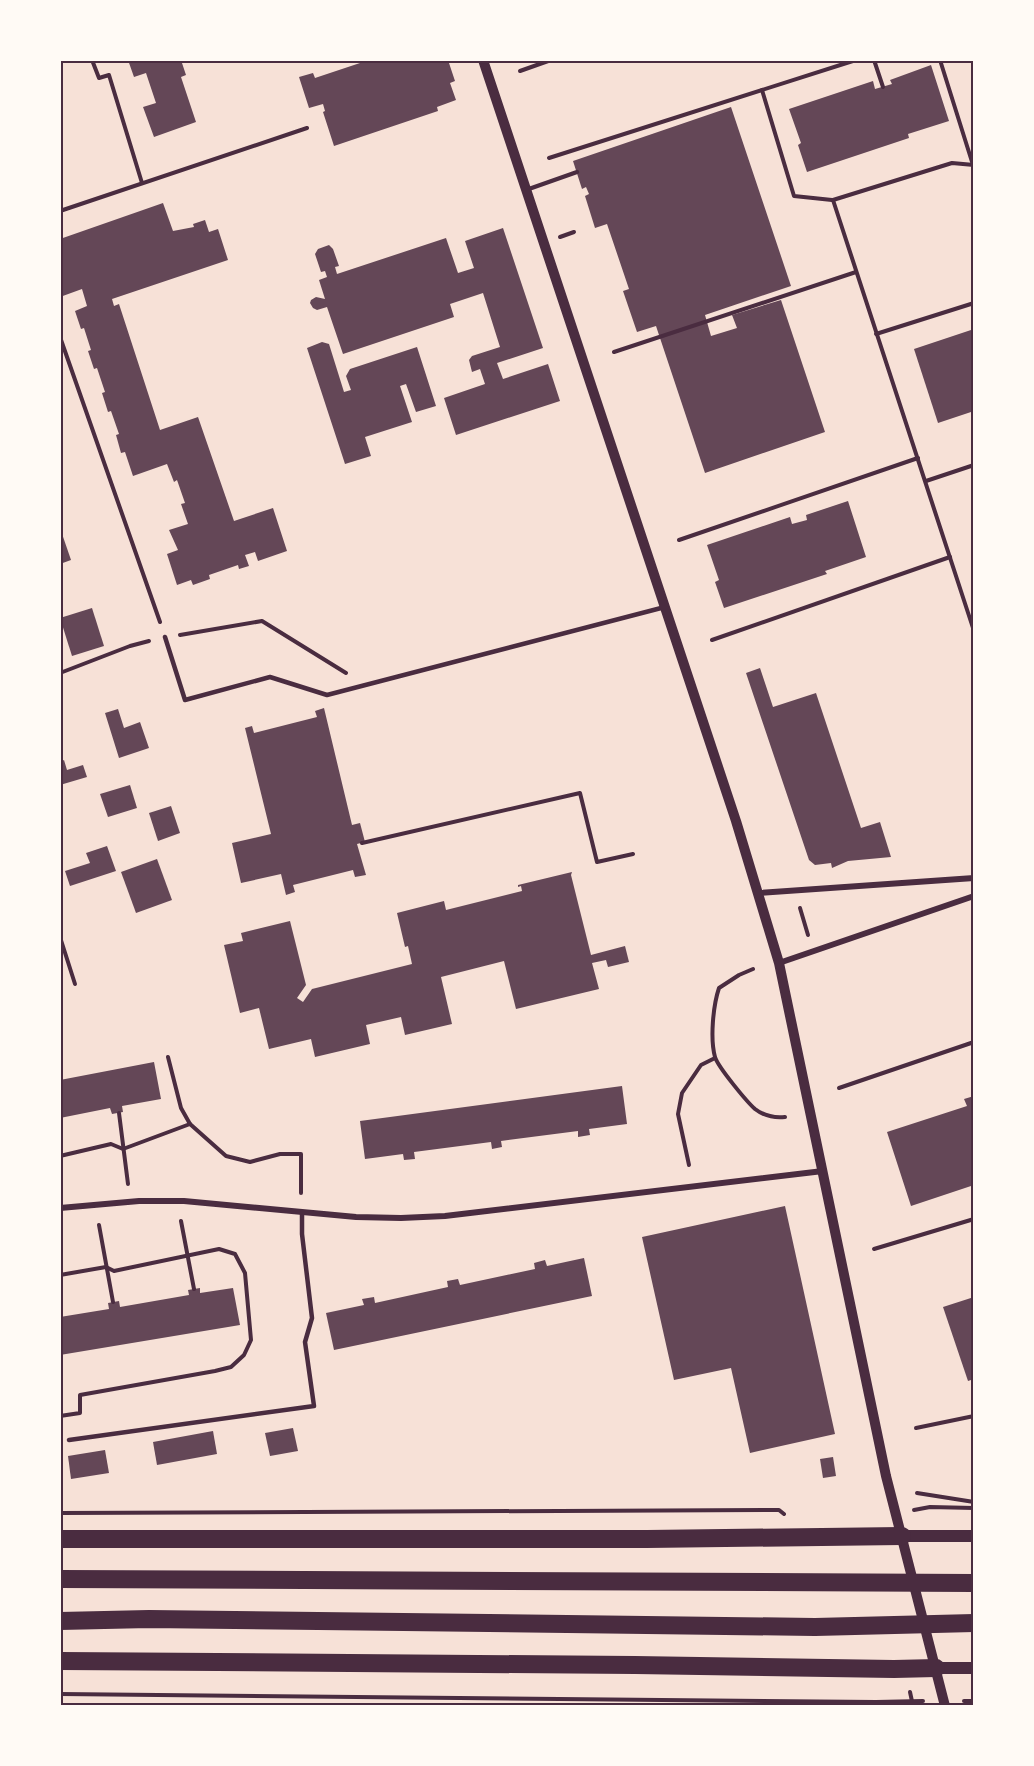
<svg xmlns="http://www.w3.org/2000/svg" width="1034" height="1766" viewBox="0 0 1034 1766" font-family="Arial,sans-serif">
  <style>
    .building { fill: #644757 }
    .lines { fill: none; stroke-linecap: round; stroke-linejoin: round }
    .path { stroke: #4a2c40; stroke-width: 4 }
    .service { stroke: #4a2c40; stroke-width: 4.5 }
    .minor { stroke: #4a2c40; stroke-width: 6 }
    .tertiary { stroke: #4a2c40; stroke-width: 10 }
    .secondary { stroke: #4a2c40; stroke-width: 12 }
    .motorway { stroke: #4a2c40; stroke-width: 18 }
    .neatline { fill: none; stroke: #4a2c40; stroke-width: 2 }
  </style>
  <rect width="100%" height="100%" fill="#f7e1d7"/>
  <!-- building -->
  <g class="building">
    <path d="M128,60H181L186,75L181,77L196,122L154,137L143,107L156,103L146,73L134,77Z"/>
    <path d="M362,60H448L455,81L450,83L456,100L437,107L438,111L334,146L323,112L325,111L323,104L309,108L299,77L313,73L315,78L363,62Z"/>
    <path d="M931,65L949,121L908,134L909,138L807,172L798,145L801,143L789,109L873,81L875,89L892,84L890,80Z"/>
    <path d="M731,107L791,286L705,315L711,336L737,328L732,315L781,300L825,432L705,473L656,326L637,332L623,291L629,289L607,224L595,228L585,196L589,194L586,187L582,189L573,161Z"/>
    <path d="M163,203L173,231L194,227L193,224L205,220L209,232L218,229L228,260L112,299L114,306L119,304L160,430L198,417L234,521L273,508L287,551L258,561L255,552L245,555L249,566L239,569L238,565L209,575L210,579L193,585L191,580L177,585L167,554L178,550L169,530L188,524L181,504L185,503L177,480L174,482L167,464L133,476L125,452L121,453L116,435L119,434L111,411L108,412L102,393L105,392L97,368L94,369L88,351L91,350L84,328L81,329L75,311L87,306L82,289L60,297V239Z"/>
    <path d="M503,228L543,348L497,363L503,379L548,364L560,401L456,435L444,398L485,384L480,369L472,372L469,360L472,356L500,347L483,293L450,304L454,317L343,354L327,307L317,310L313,308L310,303L311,300L316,297L325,299L319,280L327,277L325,271L321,272L315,254L318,249L329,245L333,249L339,266L335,267L337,274L446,238L458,273L474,268L465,241Z"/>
    <path d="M974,329V411L938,423L914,349Z"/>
    <path d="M322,342L329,344L344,392L351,390L346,376L350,369L417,347L436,406L416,412L406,384L400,386L412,422L365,437L371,456L345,464L307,348Z"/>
    <path d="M848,501L866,557L825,571L827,574L724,608L715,582L719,580L707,545L790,517L792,524L807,520L806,515Z"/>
    <path d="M60,528L71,560L60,564Z"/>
    <path d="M92,608L104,646L72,656L60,618Z"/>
    <path d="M760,668L773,707L816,693L861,828L880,822L891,857L848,861L832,868L831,863L815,865L809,860L746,673Z"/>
    <path d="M324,708L352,825L360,823L365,842L357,844L366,875L355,877L353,870L293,885L295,892L286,895L281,874L241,883L232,843L271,834L245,728L252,726L254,733L317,717L315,711Z"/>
    <path d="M118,709L124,728L140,722L149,748L119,758L105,713Z"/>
    <path d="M64,760L67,770L83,765L87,777L60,785V762Z"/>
    <path d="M130,785L137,808L108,817L100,794Z"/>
    <path d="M171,806L180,833L158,841L149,813Z"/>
    <path d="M107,846L116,871L70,886L65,871L90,863L86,853Z"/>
    <path d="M157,859L172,900L136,913L121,872Z"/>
    <path d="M572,872L571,875L591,955L625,946L629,962L608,967L606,960L592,963L599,989L516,1009L504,961L441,977L452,1024L405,1035L401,1017L366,1025L370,1044L315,1057L311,1039L269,1049L259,1008L240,1013L224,945L243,941L241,933L290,921L306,985L297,998L303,1002L312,989L412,964L408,946L405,947L397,913L444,901L446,910L522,891L521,886L518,887V885Z"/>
    <path d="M154,1062L161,1099L122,1106L123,1112L112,1114L110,1108L60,1118V1080Z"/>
    <path d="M622,1086L627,1124L589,1129L590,1135L578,1137V1131L501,1141L502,1147L492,1149L491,1142L414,1152L415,1159L404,1160L403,1154L365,1159L360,1121Z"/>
    <path d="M974,1096V1185L911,1206L887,1132L967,1106L964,1099Z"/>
    <path d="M785,1206L835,1434L750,1453L731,1368L674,1380L642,1237Z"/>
    <path d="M584,1258L592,1296L334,1350L326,1313L364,1305L362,1299L374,1297L375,1303L448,1287L447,1281L458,1279L460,1285L535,1269L534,1263L545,1260L547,1266Z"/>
    <path d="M200,1288V1293L233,1288L240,1325L60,1355V1317L109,1309L108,1303L119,1301L120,1307L189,1295L188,1290Z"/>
    <path d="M974,1297V1379L968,1381L943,1307Z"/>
    <path d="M293,1428L298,1451L270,1456L265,1433Z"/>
    <path d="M213,1431L217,1454L157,1465L153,1442Z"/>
    <path d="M105,1450L109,1473L71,1479L68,1456Z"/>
    <path d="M833,1457L836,1476L823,1478L820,1459Z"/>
  </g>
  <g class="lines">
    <!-- path -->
    <g class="path">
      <path d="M92,60L99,78L109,75L142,183"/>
      <path d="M874,60L883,87"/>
      <path d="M940,60L973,165"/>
      <path d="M520,71L551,60"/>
      <path d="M762,90L794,196L832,200"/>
      <path d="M549,158L856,60"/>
      <path d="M974,165L952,163L833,200L974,631"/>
      <path d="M60,211L307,128"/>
      <path d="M560,237L574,232"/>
      <path d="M876,334L974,303"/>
      <path d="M60,337L160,622"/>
      <path d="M614,352L856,272"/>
      <path d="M926,481L974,465"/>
      <path d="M679,540L918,458"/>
      <path d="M180,635L262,621L346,673"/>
      <path d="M712,640L950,557"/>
      <path d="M60,673L130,646L149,641"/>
      <path d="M362,843L580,793L597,862L633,854"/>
      <path d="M800,908L808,935"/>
      <path d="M60,937L75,984"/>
      <path d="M753,969L739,975L719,988C713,1006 710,1039 715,1057C718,1067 747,1102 755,1109C764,1116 775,1118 785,1117"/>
      <path d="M168,1057L181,1108L190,1124L226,1156L250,1162L280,1154H301V1193"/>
      <path d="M839,1088L974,1042"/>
      <path d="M119,1113L128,1184"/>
      <path d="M60,1156L111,1144L123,1149L190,1124"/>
      <path d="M689,1165L678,1114L682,1093L701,1065L715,1058"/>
      <path d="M181,1221L194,1289"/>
      <path d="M99,1225L113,1302"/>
      <path d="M874,1249L974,1219"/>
      <path d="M60,1275L106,1267L114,1271L219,1249L235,1254L245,1273L251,1340L244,1355L231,1367L215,1371L80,1395V1413L60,1416"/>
      <path d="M916,1428L974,1416"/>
      <path d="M917,1493L974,1502"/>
      <path d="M914,1510L930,1507L974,1508"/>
      <path d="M60,1513L779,1510L784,1514"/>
      <path d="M910,1692L913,1706"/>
      <path d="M60,1694L876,1702L923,1701"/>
      <path d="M964,1701H974"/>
    </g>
    <!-- service -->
    <g class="service">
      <path d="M526,190L577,172"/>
      <path d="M165,637L185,700L270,677L327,695L665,607"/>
      <path d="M69,1440L314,1406L305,1342L312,1318L302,1234V1213"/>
    </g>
    <!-- minor -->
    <g class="minor">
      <path d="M760,893L974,878"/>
      <path d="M779,963L974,896"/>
      <path d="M60,1208L139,1201H184L356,1217L401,1218L445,1216L823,1171"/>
    </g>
    <!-- tertiary -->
    <path class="tertiary" d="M483,60L736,821L779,963L886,1476L945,1706"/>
    <!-- secondary -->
    <g class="secondary">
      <path d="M902,1536H974"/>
      <path d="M936,1668H974"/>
    </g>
    <!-- motorway -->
    <g class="motorway">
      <path d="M60,1539H647L902,1536"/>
      <path d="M60,1579L974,1583"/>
      <path d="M60,1621L149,1619L815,1627L974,1623"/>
      <path d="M60,1661L635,1665L894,1669L936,1668"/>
    </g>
  </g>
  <!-- border -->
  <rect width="1034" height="1766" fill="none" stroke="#fffaf5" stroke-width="123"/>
  <rect x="62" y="62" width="910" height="1642" class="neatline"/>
</svg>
